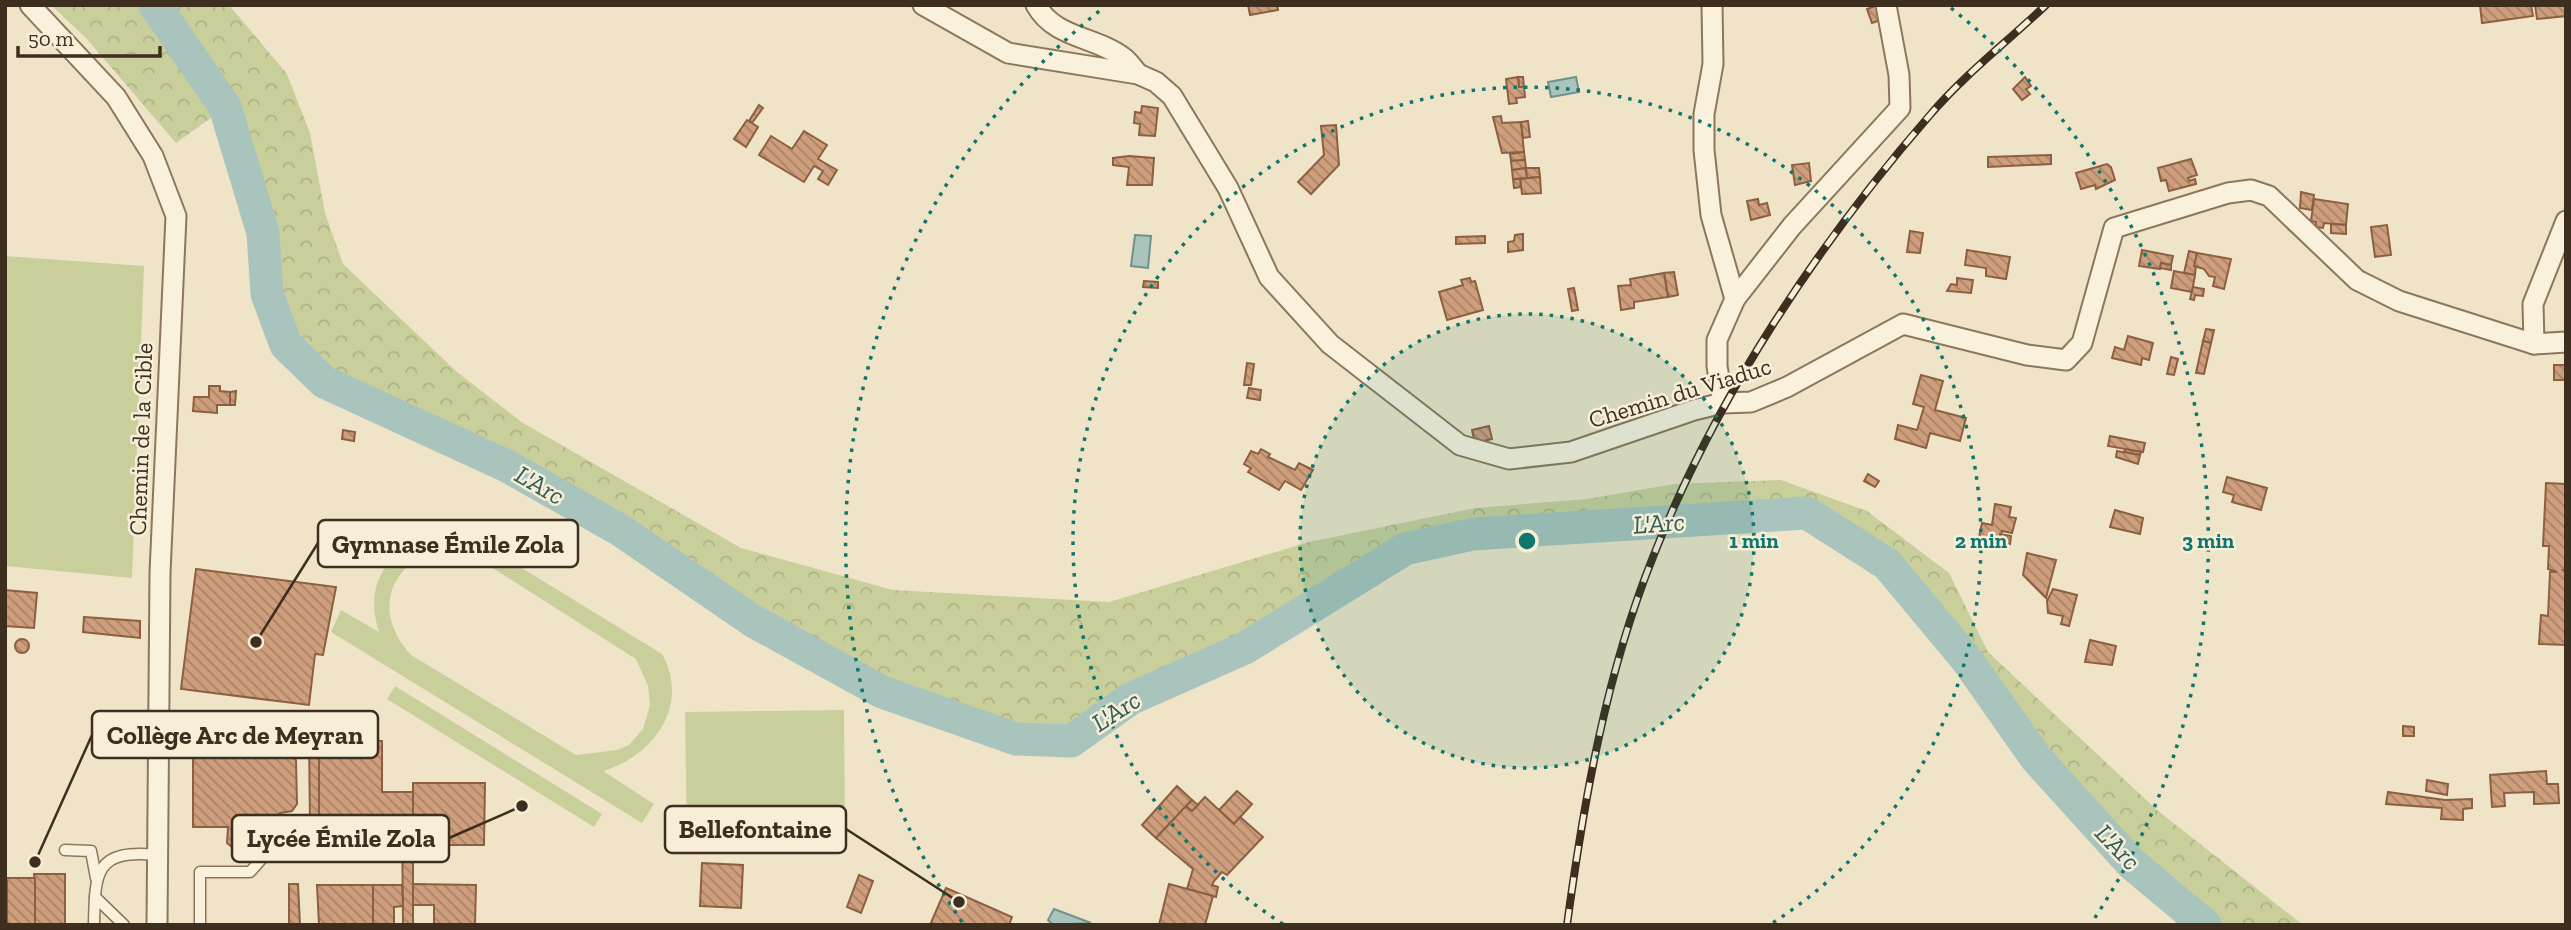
<svg xmlns="http://www.w3.org/2000/svg" width="2571" height="930" viewBox="0 0 2571 930" font-family="'Zilla Slab',serif">
  <style>
    .park { fill: url(#park-crowns) }
    .garden { fill: #c9cf9b; fill-rule: evenodd }
    .water { fill: #a9c4bc; stroke: #6f938a; stroke-width: 2 }
    .lines { fill: none; stroke-linecap: round; stroke-linejoin: round }
    .river { stroke: #a9c4bc; stroke-width: 33 }
    .building { fill: url(#building-back-hatch); stroke: #8d5f41; stroke-width: 2 }
    .lane-casing { stroke: #8d765c; stroke-width: 13 }
    .street-casing { stroke: #8d765c; stroke-width: 23 }
    .lane { stroke: #faf1dc; stroke-width: 10 }
    .street { stroke: #faf1dc; stroke-width: 19 }
    .rail-casing { stroke: #3d2e20; stroke-width: 8 }
    .rail { stroke: #f7eed8; stroke-width: 5; stroke-dasharray: 16; stroke-linecap: butt }
    .ring { fill: none; stroke: #0f766e; stroke-width: 3.5; stroke-dasharray: 3.5 7 }
    .labels { text-anchor: middle; stroke-width: 5; stroke-linejoin: round; paint-order: stroke }
    .street-label { font-size: 24px; fill: #3d2e20; stroke: #f7eed8 }
    .water-label { font-size: 26px; font-style: italic; fill: #2f5d5a; stroke: #f7eed8 }
    .centre { fill: #0f766e; stroke: #f7eed8; stroke-width: 3.5 }
    .ring-label { font-size: 21px; text-anchor: middle; font-weight: bold; fill: #0f766e; stroke: #f7eed8; stroke-width: 5; stroke-linejoin: round; paint-order: stroke }
    .leader { fill: none; stroke: #3d2e20; stroke-width: 2.5 }
    .callout-dot { fill: #3d2e20; stroke: #f7eed8; stroke-width: 2.5 }
    .callout { fill: #f7eed8; stroke: #3d2e20; stroke-width: 2.5 }
    .callout-label { font-size: 26px; text-anchor: middle; font-weight: bold; fill: #3d2e20 }
  </style>
  <defs>
    <pattern id="park-crowns" width="20" height="18" patternUnits="userSpaceOnUse" patternTransform="scale(1.75)"><rect width="20" height="18" fill="#c9cf9b"/><path d="M2 6a3 3 0 1 1 6 0M12 15a3 3 0 1 1 6 0" fill="none" stroke="#aeb285"/></pattern>
    <pattern id="building-back-hatch" width="6" height="6" patternUnits="userSpaceOnUse" patternTransform="scale(1.75)"><rect width="6" height="6" fill="#cf9f7d"/><path d="M-1 5l2 2M0 0l6 6M5-1l2 2" fill="none" stroke="#a98266"/></pattern>
  </defs>
  <rect width="100%" height="100%" fill="#f0e4c8"/>
  <!-- park -->
  <path class="park" d="M51,5H229L287,74L310,133L325,213L343,264L457,372L523,423L741,548L893,590L1109,602L1309,542L1475,508L1587,499L1674,484L1781,480L1867,511L1949,573L1988,652L2157,810L2303,925H2205L2131,863L2036,758L1967,660L1887,564L1807,513L1473,534L1405,549L1245,648L1130,699L1071,741L1016,739L882,692L753,621L620,530L490,458L324,382L286,345L267,294L263,233L225,108L176,143L86,38Z"/>
  <!-- garden -->
  <g class="garden">
    <path d="M5,256L144,266L132,578L5,566Z"/>
    <path d="M447,534L473,538L662,654C691,705 653,757 603,771L654,804L642,823L331,632L341,610L379,632C361,578 395,541 447,534ZM437,550L472,555L636,659L648,686L650,705L643,729L629,745L617,750L576,755L411,655C374,615 386,567 437,550Z"/>
    <path d="M395,686L602,814L594,827L387,699Z"/>
    <path d="M844,710L845,838L687,840L685,712Z"/>
  </g>
  <!-- water -->
  <g class="water">
    <path d="M1576,77L1579,92L1551,97L1548,82Z"/>
    <path d="M1135,235L1151,236L1148,268L1131,266Z"/>
    <path d="M1054,909L1091,923L1053,925L1048,920Z"/>
  </g>
  <g class="lines">
    <!-- river -->
    <path class="river" d="M155,5L225,107L263,233L267,294L286,345L324,382L507,466L620,530L753,621L882,692L1016,739L1071,741L1130,699L1245,648L1405,549L1473,534L1807,513L1887,564L1967,660L2036,758L2131,863L2205,925"/>
  </g>
  <!-- building -->
  <g class="building">
    <path d="M1248,5H1277L1278,10L1250,15Z"/>
    <path d="M1878,5L1884,19L1872,23L1867,9Z"/>
    <path d="M2480,5H2531L2533,16L2482,23Z"/>
    <path d="M2535,5H2566V16L2537,19Z"/>
    <path d="M1518,77H1523L1524,87H1519Z"/>
    <path d="M1518,77L1519,87H1524L1525,97L1516,98L1517,103L1509,104L1506,79Z"/>
    <path d="M2025,77L2031,86L2026,89L2030,94L2022,100L2013,89Z"/>
    <path d="M759,105L763,108L752,123L749,121Z"/>
    <path d="M1142,106L1158,108L1155,136L1139,135L1140,124L1134,123L1135,112L1141,113Z"/>
    <path d="M1501,116L1502,123L1521,122L1524,152L1502,153L1493,117Z"/>
    <path d="M747,120L758,127L746,147L734,139Z"/>
    <path d="M1528,121L1530,137L1523,138L1521,122Z"/>
    <path d="M1336,125L1339,165L1311,194L1298,182L1324,155L1321,126Z"/>
    <path d="M804,131L827,145L818,159L837,170L828,185L818,179L823,171L814,166L804,182L759,155L771,136L792,149Z"/>
    <path d="M1524,152L1525,160L1511,161L1510,154Z"/>
    <path d="M2051,155V164L1988,167V157Z"/>
    <path d="M1129,156L1154,158L1152,185H1127L1129,167L1113,165V158Z"/>
    <path d="M2191,159L2197,175L2188,178L2189,181L2195,179L2196,184L2169,191L2166,180L2161,181L2158,168Z"/>
    <path d="M1525,160L1526,168L1512,170L1511,161Z"/>
    <path d="M1809,163L1811,181L1795,185L1792,165Z"/>
    <path d="M2107,164L2111,167L2115,180L2096,189L2095,185L2081,189L2076,173Z"/>
    <path d="M1526,168L1527,178L1513,179L1512,170Z"/>
    <path d="M1526,168H1539L1540,177L1527,178Z"/>
    <path d="M1540,177L1541,193L1522,194L1520,179Z"/>
    <path d="M1513,179H1520L1521,187L1514,188Z"/>
    <path d="M2301,192L2314,195L2312,210L2300,208Z"/>
    <path d="M1758,199L1759,205L1767,203L1770,215L1751,220L1747,201Z"/>
    <path d="M2314,199L2348,204L2346,225L2324,223L2323,228L2316,227V222L2311,221Z"/>
    <path d="M2331,224L2346,225V234L2331,233Z"/>
    <path d="M2387,225L2391,255L2375,257L2371,227Z"/>
    <path d="M1910,231L1923,233L1920,253L1907,252Z"/>
    <path d="M1523,234V250L1508,252V242L1514,241L1515,235Z"/>
    <path d="M1485,236V243L1456,244V237Z"/>
    <path d="M1967,250L2010,257L2006,279L1986,276V268L1965,265Z"/>
    <path d="M2142,250L2173,256L2171,265L2161,263L2160,269L2139,266Z"/>
    <path d="M2189,251L2197,253L2195,275L2184,273Z"/>
    <path d="M2197,253L2231,259L2224,289L2213,286L2215,277L2209,276L2204,269L2194,266Z"/>
    <path d="M2161,263L2171,265V270L2160,268Z"/>
    <path d="M2174,271L2195,275L2192,292L2171,288Z"/>
    <path d="M1674,272L1678,295L1668,297L1664,273Z"/>
    <path d="M1664,273L1668,297L1634,302V308L1621,310L1618,286L1631,285L1630,279Z"/>
    <path d="M1470,278L1471,282L1475,281L1483,310L1447,320L1439,292L1463,285L1461,280Z"/>
    <path d="M1957,278L1973,280L1971,293L1947,291L1951,284L1957,285Z"/>
    <path d="M1144,281L1158,282V288L1143,287Z"/>
    <path d="M2193,287L2204,289L2203,296L2195,295L2194,300L2190,299Z"/>
    <path d="M1574,288L1578,310L1572,311L1568,289Z"/>
    <path d="M2206,329L2214,330L2211,343L2203,341Z"/>
    <path d="M2128,336L2153,343L2149,360L2142,358L2141,365L2112,358L2115,347L2124,350Z"/>
    <path d="M2203,341L2211,343L2204,374L2196,373Z"/>
    <path d="M2171,357L2178,359L2174,375L2167,374Z"/>
    <path d="M1247,363L1254,364L1251,385H1244Z"/>
    <rect x="2554" y="365" width="12" height="15"/>
    <path d="M1921,375L1943,381L1935,410L1966,418L1960,441L1930,433L1926,448L1895,439L1898,425L1917,430L1924,407L1913,404Z"/>
    <path d="M209,386H220V391L230,392V405H217V413L193,411L194,397H209Z"/>
    <path d="M1249,388L1261,390L1260,400L1247,398Z"/>
    <path d="M236,391L235,405H230V392Z"/>
    <path d="M1489,426L1492,439L1475,443L1472,430Z"/>
    <path d="M343,430L355,432L354,441L342,439Z"/>
    <path d="M2110,436L2145,443L2143,452L2108,446Z"/>
    <path d="M1261,449L1270,454L1268,457L1295,470L1299,463L1313,470L1301,490L1285,481L1279,490L1248,472L1251,468L1244,464L1251,451L1258,454Z"/>
    <path d="M2125,449L2141,452L2140,455L2124,452Z"/>
    <path d="M2117,451L2140,455L2138,464L2116,457Z"/>
    <path d="M1868,474L1879,481L1875,487L1864,481Z"/>
    <path d="M2227,477L2267,488L2261,510L2232,502L2234,495L2223,492Z"/>
    <path d="M2546,483L2566,484V570H2563L2566,573V645L2539,644L2541,615L2548,616L2550,572H2557L2548,569L2549,546H2543Z"/>
    <path d="M1995,504L2011,507L2009,517L2016,518L2012,533L2002,531L1999,541L1979,537L1982,523L1992,525Z"/>
    <path d="M2115,510L2143,518L2140,534L2110,527Z"/>
    <path d="M2000,534L2011,536L2010,544L1999,542Z"/>
    <path d="M2027,553L2056,560L2046,598L2023,575Z"/>
    <path d="M196,569L336,587L323,655L315,654L309,705L181,689Z"/>
    <path d="M2053,589L2077,595L2069,626L2061,624L2063,616L2048,613L2047,601Z"/>
    <path d="M5,590L37,593L34,628L5,626Z"/>
    <path d="M84,617L140,621V638L83,632Z"/>
    <circle cx="22" cy="646" r="7"/>
    <path d="M2090,640L2116,646L2112,665L2085,662Z"/>
    <path d="M240,718L249,727V737H245V740H280L281,757H291L296,760L297,804L292,811L280,813V828H244L246,846L236,850L227,843L228,827H193V740H229L226,738L227,726L232,719Z"/>
    <path d="M2403,726L2414,727V736H2403Z"/>
    <path d="M309,737H319V815L402,816V824L310,825Z"/>
    <path d="M319,741H382V792H413V816L319,815Z"/>
    <path d="M2546,771L2547,784H2558L2559,803L2534,804V792L2504,793L2505,806L2492,807L2490,775Z"/>
    <path d="M2427,780L2448,784L2447,795L2426,791Z"/>
    <path d="M413,783H485L484,845H413Z"/>
    <path d="M1177,786L1192,800L1156,838L1142,825Z"/>
    <path d="M1237,791L1252,804L1234,824L1219,810Z"/>
    <path d="M2388,792L2445,800L2472,799V808L2463,809V820L2441,819L2442,808L2386,804Z"/>
    <path d="M1205,797L1234,824L1240,817L1263,837L1227,875L1222,872L1214,881L1212,885L1218,887L1216,897L1187,889L1193,869L1156,838L1186,806L1192,811Z"/>
    <path d="M1192,800L1198,805L1192,811L1186,806Z"/>
    <path d="M402,816H413V925H403Z"/>
    <path d="M702,863L743,865L741,908L700,906Z"/>
    <path d="M34,874H65V925H35Z"/>
    <path d="M859,875L873,881L861,913L847,907Z"/>
    <path d="M5,878H35V925H7Z"/>
    <rect x="5" y="881" width="2" height="44"/>
    <path d="M289,884H298L300,925H289Z"/>
    <path d="M413,884L476,885L475,925H434V905H413Z"/>
    <path d="M1169,884L1213,896L1205,925H1159Z"/>
    <path d="M317,885H373V925H319Z"/>
    <path d="M373,885H402L403,906L394,907V925H373Z"/>
    <path d="M946,888L1012,917L1009,925H930Z"/>
  </g>
  <g class="lines">
    <defs>
      <g id="lane">
        <path d="M65,850L91,851L96,878"/>
        <path d="M95,897L124,925"/>
        <path d="M94,925C95,872 95,849 157,855"/>
        <path d="M200,925V872H250L266,854L279,849"/>
      </g>
      <g id="street">
        <path d="M30,5L116,97L153,156L176,216L160,573L157,925"/>
        <path d="M923,5L1008,53L1138,74L1156,82L1172,96L1228,188L1269,277L1330,344L1460,445L1509,459L1571,452L1694,410L1723,403L1751,402L1787,387L1903,324L2027,355L2066,360L2082,343L2114,228L2228,193L2251,190L2269,196L2357,280L2399,301L2534,344L2566,342"/>
        <path d="M1036,5C1055,39 1096,36 1124,58C1129,62 1134,69 1138,74"/>
        <path d="M1712,5L1713,64L1704,114V150L1711,215L1735,299L1717,340V366L1723,403"/>
        <path d="M1735,299L1792,226L1900,108L1899,75L1886,5"/>
        <path d="M2534,344L2533,304L2566,221"/>
      </g>
    </defs>
    <!-- lane casing -->
    <use href="#lane" class="lane-casing"/>
    <!-- street casing -->
    <use href="#street" class="street-casing"/>
    <!-- lane -->
    <use href="#lane" class="lane"/>
    <!-- street -->
    <use href="#street" class="street"/>
    <defs>
      <path id="rail" d="M1567,925C1584,800 1606,674 1653,557C1716,397 1817,245 1930,115C1964,75 2008,41 2046,5"/>
    </defs>
    <!-- rail casing -->
    <use href="#rail" class="rail-casing"/>
    <!-- rail -->
    <use href="#rail" class="rail"/>
  </g>
  <!-- distance rings -->
  <circle cx="1527" cy="541" r="227" fill="#0f766e" fill-opacity=".12"/>
  <g class="ring">
    <circle cx="1527" cy="541" r="227"/>
    <path d="M1283 924A454 454 0 1 1 1771 924"/>
    <path d="M962 922A681 681 0 0 1 1103 8M1951 8A681 681 0 0 1 2092 922"/>
  </g>
  <g class="labels">
    <!-- street labels -->
    <g class="street-label">
      <text transform="translate(1680 393) rotate(-17)" y="8">Chemin du Viaduc</text>
      <text transform="translate(141 439) rotate(-88)" y="8">Chemin de la Cible</text>
    </g>
    <!-- water labels -->
    <g class="water-label">
      <text transform="translate(540 485) rotate(30)" y="9">L'Arc</text>
      <text transform="translate(1659 523) rotate(-4)" y="9">L'Arc</text>
      <text transform="translate(1116 711) rotate(-33)" y="9">L'Arc</text>
      <text transform="translate(2118 847) rotate(46)" y="9">L'Arc</text>
    </g>
  </g>
  <circle cx="1527" cy="541" r="10" class="centre"/>
  <g class="ring-label">
    <text x="1754" y="548">1 min</text>
    <text x="1981" y="548">2 min</text>
    <text x="2208" y="548">3 min</text>
  </g>
  <!-- callouts -->
  <path class="leader" d="M256 642L318 543M35 862L92 735M959 902L846 829M522 806L449 838"/>
  <g class="callout-dot">
    <circle cx="256" cy="642" r="7"/>
    <circle cx="35" cy="862" r="7"/>
    <circle cx="959" cy="902" r="7"/>
    <circle cx="522" cy="806" r="7"/>
  </g>
  <g class="callout">
    <rect x="318" y="520" width="260" height="47" rx="7"/>
    <rect x="92" y="711" width="286" height="47" rx="7"/>
    <rect x="665" y="806" width="181" height="47" rx="7"/>
    <rect x="232" y="815" width="217" height="47" rx="7"/>
  </g>
  <g class="callout-label">
    <text x="448" y="553">Gymnase Émile Zola</text>
    <text x="235" y="744">Collège Arc de Meyran</text>
    <text x="755" y="838">Bellefontaine</text>
    <text x="341" y="847">Lycée Émile Zola</text>
  </g>
  <!-- border -->
  <rect width="2571" height="930" fill="none" stroke="#3d2e20" stroke-width="14"/>
  <!-- scale -->
  <path d="M18 46v10h142v-10" fill="none" stroke="#3d2e20" stroke-width="3.5"/>
  <text x="28" y="46" font-size="21" fill="#3d2e20" stroke="#f7eed8" stroke-width="5" paint-order="stroke">50 m</text>
</svg>
